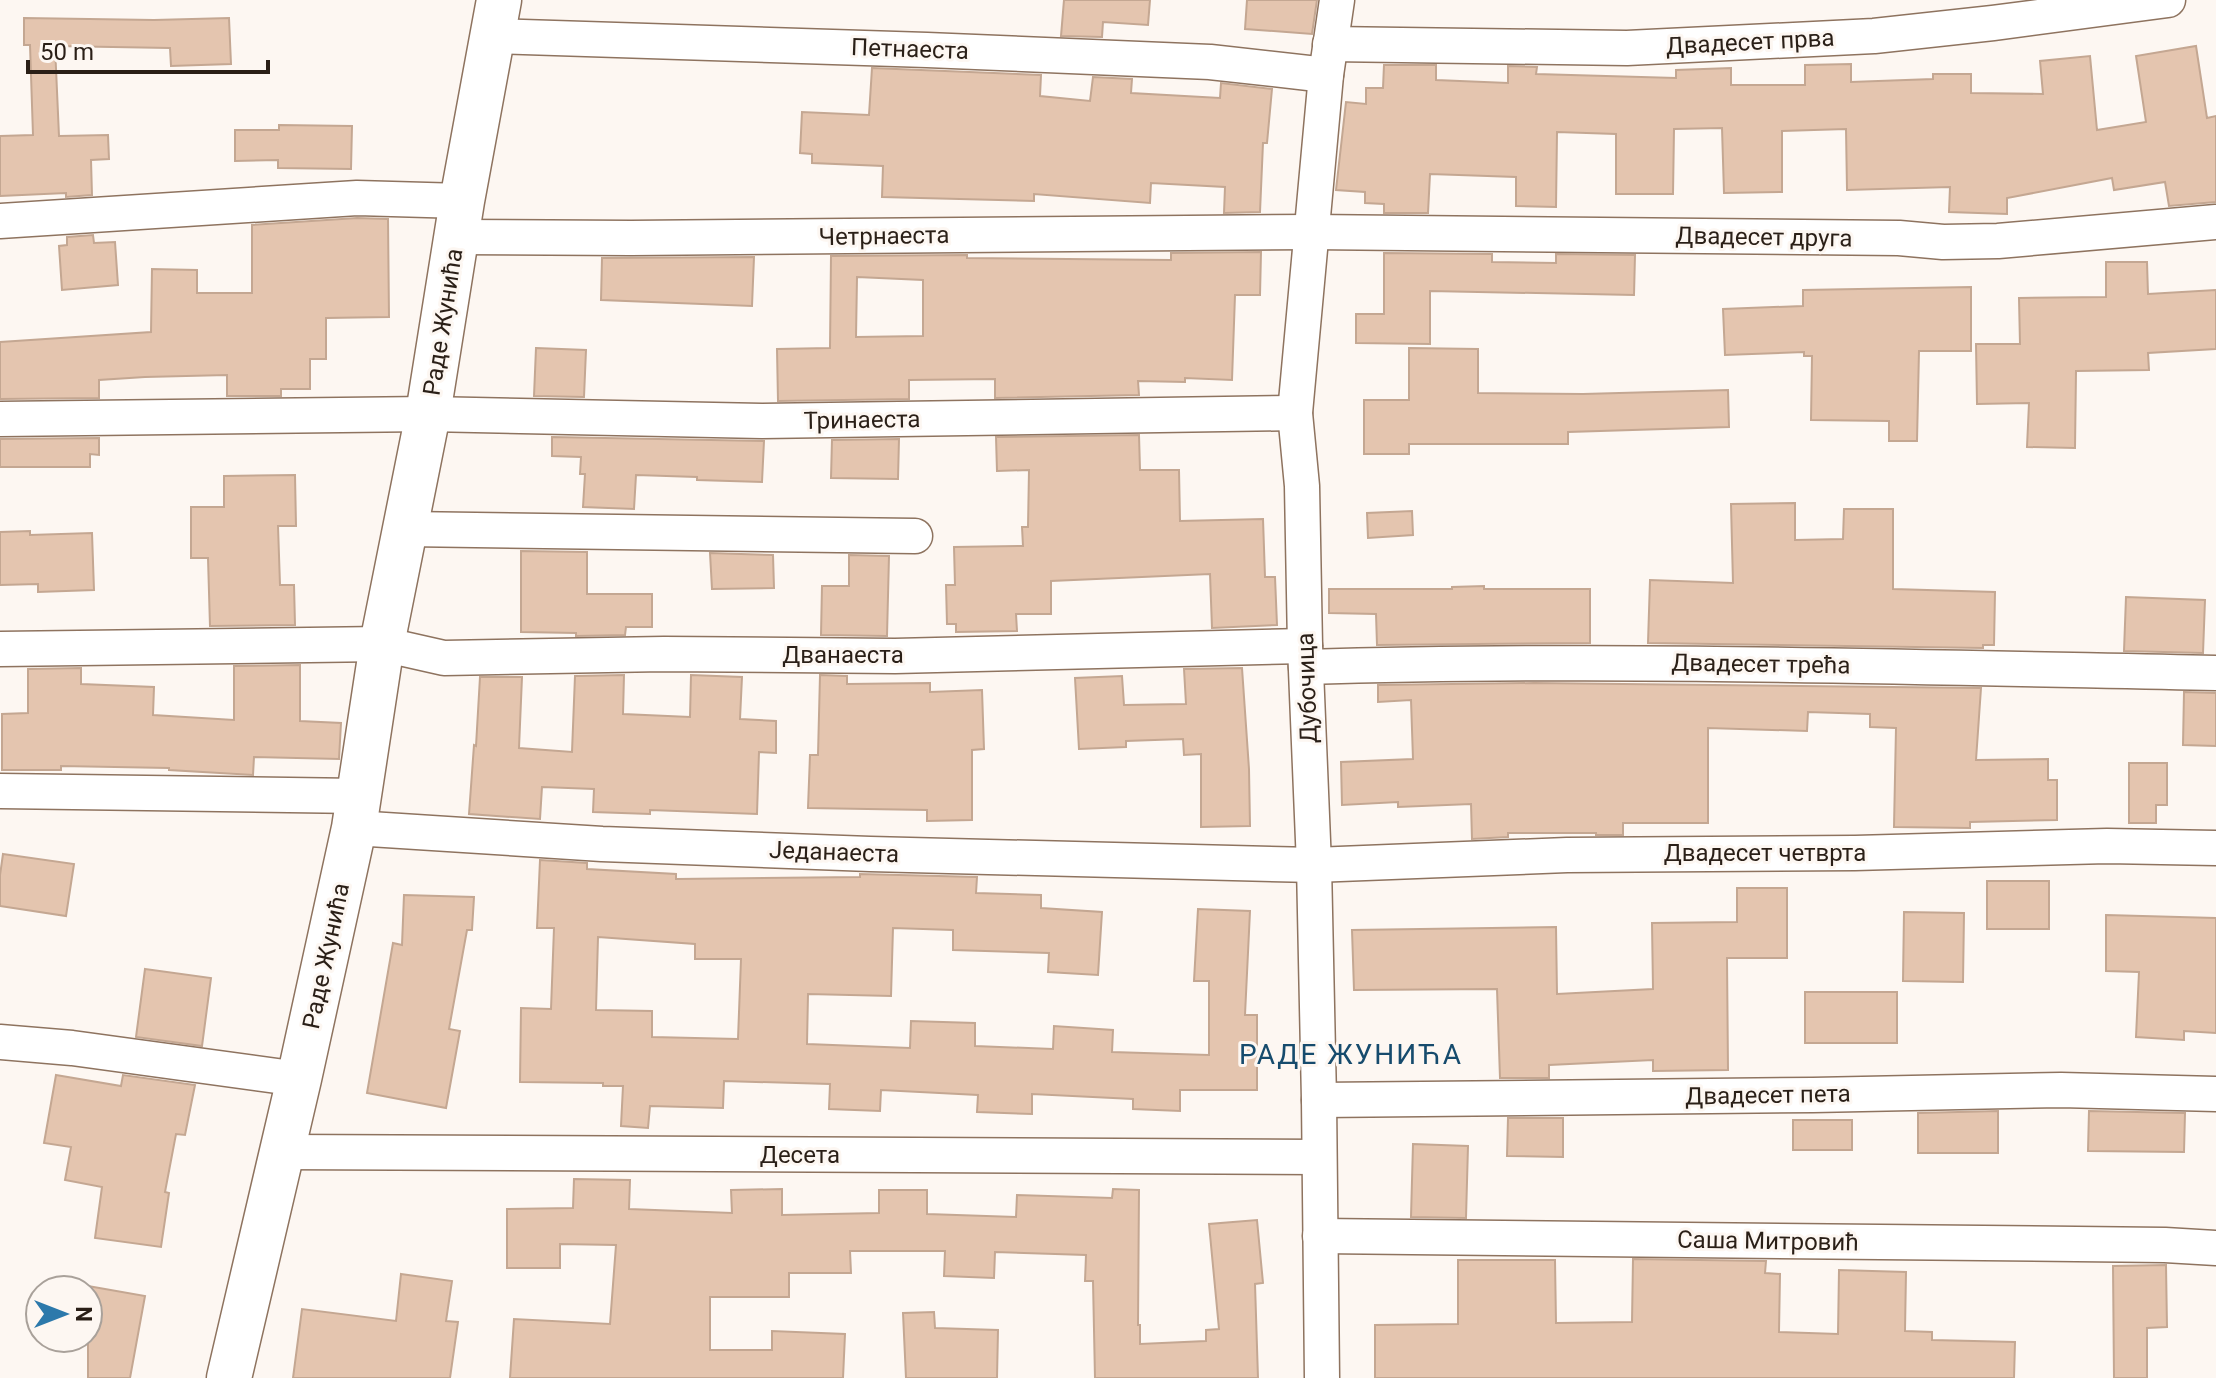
<svg xmlns="http://www.w3.org/2000/svg" width="2216" height="1378" viewBox="0 0 2216 1378" font-family="Roboto,sans-serif">
  <style>
    .building { fill: #e4c5af; stroke: #c4a792; stroke-width: 2; fill-rule: evenodd }
    .lines { fill: none; stroke-linecap: round; stroke-linejoin: round }
    .minor-casing { stroke: #8e735f; stroke-width: 37 }
    .major-casing { stroke: #8e735f; stroke-width: 47 }
    .minor { stroke: #fff; stroke-width: 34 }
    .major { stroke: #fff; stroke-width: 44 }
    .labels { text-anchor: middle; stroke-width: 6; stroke-linejoin: round; paint-order: stroke }
    .street-label { font-size: 24px; fill: #2a1f17; stroke: #fdf7f2 }
    .quarter-label { font-size: 28px; letter-spacing: 2px; fill: #164b6d; stroke: #fdf7f2 }
  </style>
  <rect width="100%" height="100%" fill="#fdf7f2"/>
  <!-- building -->
  <g class="building">
    <path d="M1064,0H1150L1148,25L1103,22L1102,37L1061,36Z"/>
    <path d="M1247,0H1317L1312,34L1245,29Z"/>
    <path d="M24,18L154,20L229,18L231,64L171,66L170,48L55,46L59,136L108,135L109,159L91,160L92,195L66,197V193L0,196V136L33,135L30,45H24Z"/>
    <path d="M2196,46L2207,118L2216,116V202L2169,206L2165,182L2114,190L2112,178L2007,198V214L1949,212L1950,187L1847,190L1846,129L1782,131V192L1724,193L1722,128L1674,129L1673,194H1616V134L1557,132L1556,207L1516,206V177L1430,174L1428,213H1384V204L1365,203V192L1336,190L1346,102L1366,104V88H1383L1384,65H1436V80L1508,83V66L1537,67L1536,74L1676,78V70L1731,68V85H1805V65L1851,64V82L1933,79V74H1971V93L2043,94L2040,61L2090,56L2097,130L2146,122L2136,56Z"/>
    <path d="M872,68L1041,75L1040,96L1090,101L1093,77L1132,79L1131,93L1220,98L1221,83L1272,89L1267,143H1263L1260,212L1224,213L1225,187L1151,183L1150,203L1034,194V201L882,197L883,166L812,163V154L800,153L802,112L869,115Z"/>
    <path d="M279,125L352,126L351,169L278,168V160L235,161V130H279Z"/>
    <path d="M357,218L388,219L389,317L326,318V359H310V389H281V396H227V375L145,377L99,380V398L0,399V342L151,332L152,269L197,270V293H252V225Z"/>
    <path d="M93,235L94,243L115,242L118,285L62,290L59,246L67,245V237Z"/>
    <path d="M1261,252L1260,295H1235L1232,380L1185,378V382L1138,381L1139,395L995,398V379L909,380V399L778,401L777,349L830,348L831,256L967,255V258L1171,260V253ZM857,277L923,280V336L856,337Z"/>
    <path d="M1384,253L1492,254V262L1556,263V254L1635,255L1634,295L1430,291V344L1356,343V314H1384Z"/>
    <path d="M754,257L752,306L601,300L602,258Z"/>
    <path d="M2106,262H2147L2148,294L2216,290V349L2148,353L2149,370L2076,371L2075,448L2027,447L2029,403L1977,404L1976,344H2020L2019,298L2106,297Z"/>
    <path d="M1971,287V351H1919L1917,441H1889V421L1811,420L1812,356H1804V352L1725,355L1723,309L1803,306V290Z"/>
    <path d="M536,348L586,350L584,397L534,396Z"/>
    <path d="M1409,348L1478,349V393L1583,394L1728,390L1729,427L1568,432V444H1409V454H1364V400H1409Z"/>
    <path d="M1139,435L1140,470H1179L1180,521L1263,519L1265,577H1275L1277,625L1212,628L1210,574L1051,581V614H1016L1017,631L956,632V624H947L946,585H955L954,547L1023,546L1022,527H1028L1029,470L997,471L996,437Z"/>
    <path d="M552,437L764,441L762,482L697,480V477L636,475L634,509L583,507L585,474H580L581,457L552,456Z"/>
    <path d="M99,438V455L90,454V467H0V439Z"/>
    <path d="M899,439L898,479L831,478L832,440Z"/>
    <path d="M295,475L296,526H278L280,585H294L295,625L210,626L208,558H191V507H224V476Z"/>
    <path d="M1795,503V540L1843,539L1844,509H1893V589L1995,592L1994,645H1983V648L1648,643L1650,580L1733,583L1731,504Z"/>
    <path d="M1412,511L1413,535L1368,538L1367,513Z"/>
    <path d="M30,531V535L92,533L94,590L38,592V584L0,585V532Z"/>
    <path d="M521,551L587,552V594H652V627H626L625,635L576,636V633L521,632Z"/>
    <path d="M710,553L773,555L774,588L712,589Z"/>
    <path d="M849,555L889,556L887,636L821,635L822,586H849Z"/>
    <path d="M1484,586V589H1590V643L1377,645L1376,614L1329,613V589H1452V587Z"/>
    <path d="M2126,597L2205,600L2203,653L2124,651Z"/>
    <path d="M300,665V721L341,723L339,759L254,757L253,775L169,770V768L61,766V770H2V714L28,713V669L81,668V684L154,687L153,715L234,720V666Z"/>
    <path d="M1242,668L1249,769L1250,826L1201,827V754L1184,755L1183,739L1126,741V747L1079,749L1075,678L1122,676L1124,705L1186,704L1184,669Z"/>
    <path d="M624,675L623,714L690,717L691,675L742,677L740,719L776,721V753L759,752L757,814L650,810V814L593,812L594,789L542,787L540,819L469,814L474,745L476,746L480,677H522L519,748L572,752L575,676Z"/>
    <path d="M820,675L847,676V684L930,683V692L982,690L984,749L972,750V820L927,821V810L808,808L810,755H818Z"/>
    <path d="M1534,683L1981,688L1976,760L2048,759V780H2057V820L1970,822V828L1894,827L1896,728L1870,727V714L1808,712L1807,731L1708,728V823H1623V835H1596V833H1508V837L1472,839L1471,804L1398,807V802L1342,805L1341,762L1413,759L1411,700L1378,702V685Z"/>
    <path d="M2184,692L2216,693V746L2183,745Z"/>
    <path d="M2129,763H2167V805H2156V823H2129Z"/>
    <path d="M3,854L74,864L66,916L0,906V875Z"/>
    <path d="M540,860L587,863V869L676,874V879L860,877V874L977,877L976,893L1041,895V908L1102,912L1098,975L1048,972L1049,953L953,950V930L893,928L891,996L808,994L807,1044L910,1048L911,1021L975,1023V1046L1053,1049L1054,1026L1113,1030L1112,1052L1209,1055V981H1194L1198,909L1250,911L1245,1015H1257V1090H1180V1111L1133,1109V1099L1032,1094V1114L977,1112L978,1095L881,1090L880,1111L829,1109L830,1084L724,1081L723,1108L650,1106L648,1128L621,1126L623,1086H603V1083L520,1082L521,1008L551,1009L554,928H537ZM598,937L695,944V959H741L738,1039L652,1037V1011L596,1010Z"/>
    <rect x="1987" y="881" width="62" height="48"/>
    <path d="M1737,888H1787V958H1727L1728,1070L1653,1071V1060L1549,1065V1078H1500L1497,989L1354,990L1352,930L1556,927L1557,994L1653,989L1652,923L1737,922Z"/>
    <path d="M404,895L474,897L472,930H467L449,1029L460,1031L446,1108L367,1093L393,943L402,945Z"/>
    <path d="M1904,912L1964,913L1963,982L1903,981Z"/>
    <path d="M2106,915L2216,918V1033L2184,1031V1040L2136,1037L2139,972L2106,971Z"/>
    <path d="M145,969L211,978L202,1046L136,1037Z"/>
    <rect x="1805" y="992" width="92" height="51"/>
    <path d="M56,1075L121,1086L123,1075L195,1085L185,1135L176,1134L165,1192L169,1193L161,1247L95,1238L102,1187L65,1180L71,1147L44,1143Z"/>
    <path d="M1998,1111V1153H1918V1113Z"/>
    <path d="M2089,1111L2185,1113L2184,1152L2088,1151Z"/>
    <path d="M1508,1118H1563V1157L1507,1156Z"/>
    <rect x="1793" y="1120" width="59" height="30"/>
    <path d="M1413,1144L1468,1146L1466,1218L1411,1217Z"/>
    <path d="M574,1179L630,1180L629,1209L732,1213L731,1190L782,1189V1215L879,1213V1190H927V1214L1016,1217L1017,1195L1112,1198L1113,1189L1139,1190L1138,1325H1140V1344L1206,1341V1330L1219,1329L1209,1224L1257,1220L1263,1283L1255,1284L1258,1378H1095L1093,1281H1085L1086,1255L995,1252L994,1278L944,1276L945,1251H850L851,1273H789V1297H710V1350H772V1331L845,1334L843,1378H510L514,1319L610,1324L616,1245L560,1244V1268H507V1209L573,1208Z"/>
    <path d="M1633,1259L1766,1261L1765,1273L1780,1274L1779,1332L1838,1334L1839,1270L1906,1272L1905,1331L1932,1332V1340L2015,1342L2014,1378H1375V1325L1458,1324V1260H1555L1556,1323L1632,1322Z"/>
    <path d="M2166,1265L2167,1327L2147,1328V1378H2114L2113,1266Z"/>
    <path d="M401,1274L452,1281L446,1321L458,1322L450,1378H293L302,1309L396,1321Z"/>
    <path d="M88,1286L145,1296L130,1378H88Z"/>
    <path d="M934,1312L935,1328L998,1330L997,1378H906L903,1313Z"/>
  </g>
  <g class="lines">
    <defs>
      <g id="minor">
        <path d="M494,36L927,50L1210,62L1326,75"/>
        <path d="M1330,44L1627,48L1874,36L1993,23L2168,0"/>
        <path d="M0,221L357,198L462,201"/>
        <path d="M456,237L631,238L1312,232L1899,238L1943,242L1998,241L2216,222"/>
        <path d="M0,419L428,414L762,421L1295,413"/>
        <path d="M406,529L915,536"/>
        <path d="M0,649L382,644L444,658L664,654L895,656L1305,646"/>
        <path d="M1306,667C1609,658 1913,667 2216,673"/>
        <path d="M0,791L359,796"/>
        <path d="M354,828L602,844L870,854L1314,865L1567,855L1855,853L2107,846L2216,848"/>
        <path d="M0,1042L72,1048L299,1079"/>
        <path d="M1319,1100L1813,1095L2061,1090L2216,1094"/>
        <path d="M281,1152L1319,1157"/>
        <path d="M1320,1236L2165,1245L2216,1248"/>
        <path d="M1322,1378L1319,1100L1314,865L1305,646L1302,486L1295,413L1326,75L1337,0"/>
      </g>
      <path id="major" d="M229,1378L299,1079L354,828L382,644L428,414L462,201L499,0"/>
    </defs>
    <!-- minor casing -->
    <use href="#minor" class="minor-casing"/>
    <!-- major casing -->
    <use href="#major" class="major-casing"/>
    <!-- minor -->
    <use href="#minor" class="minor"/>
    <!-- major -->
    <use href="#major" class="major"/>
  </g>
  <g class="labels">
    <!-- street labels -->
    <g class="street-label">
      <text transform="translate(1750 42) rotate(-3)" y="8">Двадесет прва</text>
      <text transform="translate(910 49) rotate(2)" y="8">Петнаеста</text>
      <text transform="translate(884 236) rotate(-1)" y="8">Четрнаеста</text>
      <text transform="translate(1764 237) rotate(1)" y="8">Двадесет друга</text>
      <text transform="translate(443 322) rotate(-81)" y="8">Раде Жунића</text>
      <text transform="translate(862 420) rotate(-1)" y="8">Тринаеста</text>
      <text x="843" y="663">Дванаеста</text>
      <text transform="translate(1761 664) rotate(1)" y="8">Двадесет трећа</text>
      <text transform="translate(1307 688) rotate(-92)" y="8">Дубочица</text>
      <text transform="translate(834 852) rotate(2)" y="8">Једанаеста</text>
      <text x="1765" y="861">Двадесет четврта</text>
      <text transform="translate(326 956) rotate(-78)" y="8">Раде Жунића</text>
      <text transform="translate(1768 1095) rotate(-1)" y="8">Двадесет пета</text>
      <text x="800" y="1163">Десета</text>
      <text transform="translate(1768 1241) rotate(1)" y="8">Саша Митровић</text>
    </g>
    <!-- quarter labels -->
    <g class="quarter-label">
      <text x="1351" y="1064">РАДЕ ЖУНИЋА</text>
    </g>
  </g>
  <!-- north arrow -->
  <g transform="translate(64 1314) rotate(90)"><circle r="38" fill="#fdf7f2" stroke="#a9a19a" stroke-width="2"/>
  <path d="M0-6L14 30L0 20L-14 30Z" fill="#2c79ab"/>
  <text y="-12" font-size="22" font-weight="bold" text-anchor="middle" fill="#2a1f17">N</text>
  </g>
  <!-- scale -->
  <path d="M28 60v12h240v-12" fill="none" stroke="#2a1f17" stroke-width="4"/>
  <text x="40" y="60" font-size="24" fill="#2a1f17" stroke="#fdf7f2" stroke-width="6" paint-order="stroke">50 m</text>
</svg>
